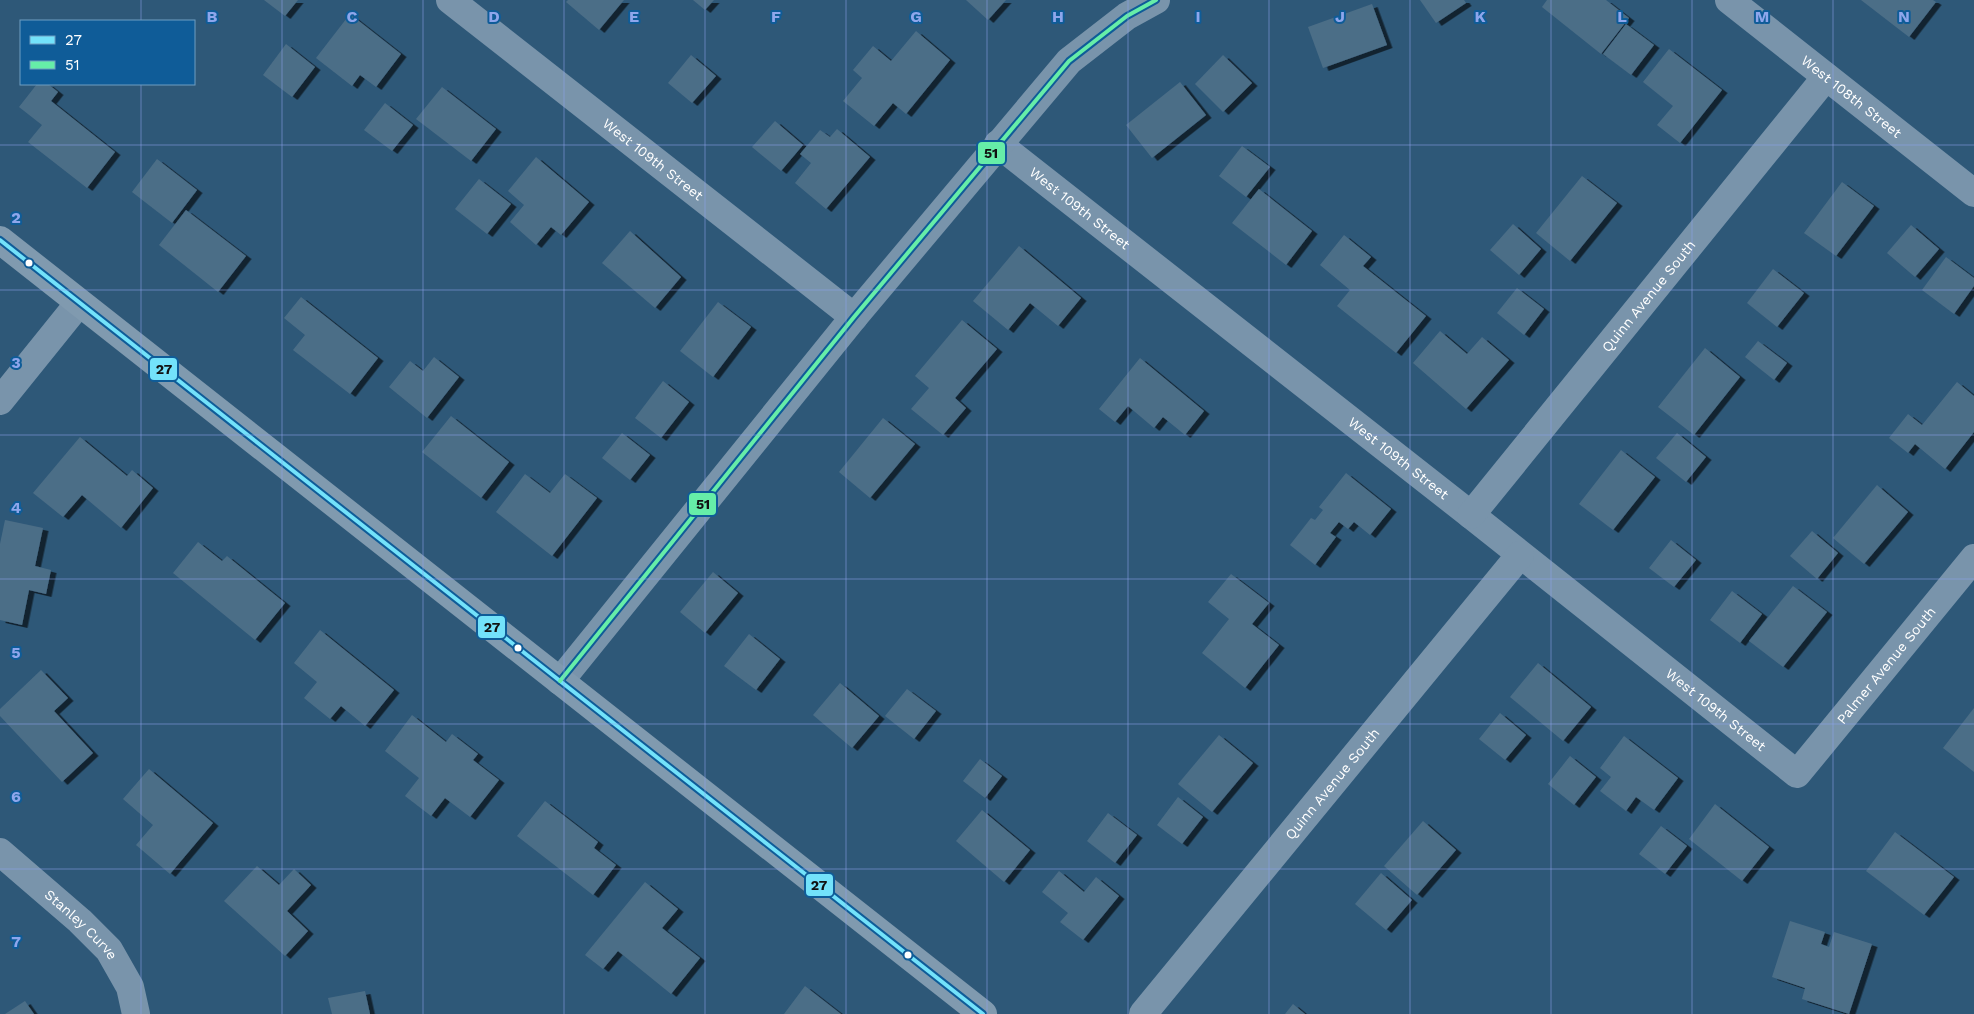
<svg xmlns="http://www.w3.org/2000/svg" width="1974" height="1014" viewBox="0 0 1974 1014" font-family="'Work Sans',sans-serif">
  <style>
    .building { fill: #4c6e87; filter: url(#shadow) }
    .lines { fill: none; stroke-linecap: round; stroke-linejoin: round }
    .street { stroke: #7994ab; stroke-width: 28 }
    .secondary { stroke: #809aaf; stroke-width: 28 }
    .bus-1-casing { stroke: #0f5c98; stroke-width: 8 }
    .bus-2-casing { stroke: #0f5c98; stroke-width: 8 }
    .bus-1 { stroke: #73e2fa; stroke-width: 4 }
    .bus-2 { stroke: #66eda8; stroke-width: 4 }
    .grid { fill: none; stroke: #8ea6ec; stroke-width: 1; stroke-opacity: 0.55 }
    .bus-dot { fill: #fff; stroke: #0f5c98; stroke-width: 2 }
    .labels { text-anchor: middle; stroke-width: 4; stroke-linejoin: round; paint-order: stroke }
    .street-label { font-size: 14px; fill: #fff; stroke: #0f5c98 }
    .grid-label { font-size: 16px; text-anchor: middle; font-weight: bold; fill: #8ea6ec; stroke: #0f5c98; stroke-width: 4; stroke-linejoin: round; paint-order: stroke }
    .line-badge { stroke: #0f5c98; stroke-width: 2 }
    .pale-badge-label { font-size: 14px; text-anchor: middle; font-weight: bold; fill: #111 }
  </style>
  <defs>
    <filter id="shadow"><feDropShadow dx="5.5" dy="3" stdDeviation="0" flood-color="#0009"/></filter>
  </defs>
  <rect width="100%" height="100%" fill="#2e5878"/>
  <!-- building -->
  <g class="building">
    <path d="M264,0H298L285,16Z"/>
    <path d="M568,0H624L599,30L566,2Z"/>
    <path d="M693,0H714L705,10Z"/>
    <path d="M966,0H1006L988,20Z"/>
    <path d="M1420,0H1464L1466,3L1436,23Z"/>
    <path d="M1547,0H1606L1629,18L1601,54L1542,7Z"/>
    <path d="M1861,0H1933L1936,2L1909,37Z"/>
    <path d="M1372,4L1387,45L1323,68L1308,27Z"/>
    <path d="M350,14L401,54L376,87L360,75L352,86L316,58Z"/>
    <path d="M1626,24L1654,45L1631,75L1603,54Z"/>
    <path d="M916,31L950,60L906,114L893,103L874,126L843,101L862,78L853,70L873,46L891,61Z"/>
    <path d="M286,44L315,67L292,97L263,75Z"/>
    <path d="M1669,49L1722,90L1680,143L1657,125L1673,106L1643,82Z"/>
    <path d="M691,55L716,76L692,103L668,83Z"/>
    <path d="M1223,55L1252,83L1223,112L1195,84Z"/>
    <path d="M1180,82L1206,115L1152,158L1126,125Z"/>
    <path d="M37,84H48L58,92L51,101L115,152L87,188L28,142L42,125L19,107Z"/>
    <path d="M442,87L496,129L471,161L416,119Z"/>
    <path d="M385,103L413,125L392,151L364,130Z"/>
    <path d="M775,121L803,145L781,171L752,147Z"/>
    <path d="M837,129L870,157L826,209L795,183L811,163L800,154L820,130L830,137Z"/>
    <path d="M1242,146L1270,167L1246,197L1219,176Z"/>
    <path d="M536,157L589,202L561,235L551,227L536,245L510,222L524,205L508,191Z"/>
    <path d="M157,159L197,190L172,223L132,192Z"/>
    <path d="M1582,176L1617,203L1570,261L1536,233Z"/>
    <path d="M479,179L511,204L487,234L455,209Z"/>
    <path d="M1842,182L1874,206L1836,256L1804,233Z"/>
    <path d="M1259,189L1312,231L1286,265L1232,223Z"/>
    <path d="M186,210L246,256L218,292L159,245Z"/>
    <path d="M1513,224L1541,249L1519,275L1490,250Z"/>
    <path d="M1911,225L1939,249L1915,277L1887,253Z"/>
    <path d="M630,231L681,277L655,308L602,263Z"/>
    <path d="M1344,235L1371,257L1363,266L1426,316L1396,353L1337,306L1350,290L1320,265Z"/>
    <path d="M1019,246L1081,298L1058,326L1030,303L1008,330L973,301Z"/>
    <path d="M1946,257L1974,278V286L1954,314L1922,290Z"/>
    <path d="M1773,269L1804,293L1777,327L1747,303Z"/>
    <path d="M1517,288L1544,309L1524,335L1497,313Z"/>
    <path d="M301,297L378,358L350,394L293,350L305,335L284,318Z"/>
    <path d="M718,302L751,327L713,377L680,351Z"/>
    <path d="M962,320L997,349L955,398L966,408L943,435L911,409L929,388L915,376Z"/>
    <path d="M1440,331L1467,354L1482,337L1509,360L1466,409L1413,363Z"/>
    <path d="M1758,341L1787,363L1774,380L1745,357Z"/>
    <path d="M1705,348L1740,377L1694,435L1658,407Z"/>
    <path d="M434,357L459,377L427,418L389,387L410,361L423,371Z"/>
    <path d="M1140,358L1204,411L1185,435L1163,417L1154,428L1128,406L1115,422L1099,409Z"/>
    <path d="M663,381L689,402L661,438L635,418Z"/>
    <path d="M1957,382L1974,396V432L1945,469L1915,444L1908,453L1889,438L1908,414L1922,425Z"/>
    <path d="M451,416L509,462L481,498L422,452Z"/>
    <path d="M883,418L915,444L870,498L839,472Z"/>
    <path d="M622,433L650,455L630,480L602,458Z"/>
    <path d="M1677,433L1706,457L1686,482L1656,458Z"/>
    <path d="M80,437L127,476L132,470L153,488L121,528L82,495L63,517L33,493Z"/>
    <path d="M1621,450L1655,477L1613,530L1579,504Z"/>
    <path d="M1346,473L1391,509L1370,535L1354,522L1348,529L1339,522L1330,533L1336,537L1315,565L1290,545L1311,518L1315,520L1323,510L1319,507Z"/>
    <path d="M525,474L550,493L565,474L597,498L552,556L496,512Z"/>
    <path d="M1877,485L1908,512L1864,564L1833,538Z"/>
    <path d="M5,520L43,528L35,566L51,570L46,594L29,590L22,625L0,620V544Z"/>
    <path d="M1812,531L1838,553L1817,579L1790,556Z"/>
    <path d="M1671,540L1696,560L1674,587L1649,568Z"/>
    <path d="M198,542L222,561L227,556L285,603L255,640L173,573Z"/>
    <path d="M713,572L738,593L705,633L680,612Z"/>
    <path d="M1231,574L1269,603L1252,624L1279,645L1245,688L1202,653L1229,619L1208,602Z"/>
    <path d="M1793,586L1827,612L1783,667L1749,641Z"/>
    <path d="M1732,591L1762,614L1740,643L1710,620Z"/>
    <path d="M320,630L394,690L365,726L341,706L330,719L304,698L317,682L294,663Z"/>
    <path d="M749,634L780,659L756,690L724,666Z"/>
    <path d="M1538,663L1591,707L1563,741L1510,697Z"/>
    <path d="M41,670L68,698L54,711L93,753L62,782L0,716V709Z"/>
    <path d="M840,683L879,716L852,748L813,715Z"/>
    <path d="M907,689L936,711L914,739L885,716Z"/>
    <path d="M1974,708V772L1943,748Z"/>
    <path d="M1500,713L1526,735L1505,760L1479,739Z"/>
    <path d="M412,715L446,742L452,734L478,754L473,760L499,780L470,817L445,798L431,816L405,796L419,778L385,751Z"/>
    <path d="M1219,735L1253,763L1212,812L1178,784Z"/>
    <path d="M1624,736L1678,778L1654,810L1636,797L1626,811L1600,791L1611,777L1600,768Z"/>
    <path d="M1570,756L1596,777L1574,805L1548,784Z"/>
    <path d="M980,759L1002,776L985,798L963,781Z"/>
    <path d="M149,769L213,823L170,874L136,845L153,825L123,799Z"/>
    <path d="M1178,797L1203,817L1182,844L1157,825Z"/>
    <path d="M545,801L598,842L594,848L616,865L593,895L517,836Z"/>
    <path d="M1715,804L1769,847L1742,881L1689,839Z"/>
    <path d="M982,810L1030,850L1004,882L956,841Z"/>
    <path d="M1108,813L1137,835L1115,863L1087,841Z"/>
    <path d="M1423,821L1456,850L1417,895L1384,866Z"/>
    <path d="M1661,826L1687,846L1665,874L1639,854Z"/>
    <path d="M1895,832L1954,877L1924,915L1866,871Z"/>
    <path d="M257,866L279,885L294,869L311,885L287,911L308,931L285,956L224,901Z"/>
    <path d="M1059,871L1084,892L1096,877L1119,896L1083,940L1060,922L1068,913L1042,892Z"/>
    <path d="M1381,873L1412,900L1386,930L1355,904Z"/>
    <path d="M645,882L678,909L662,928L700,958L671,994L618,951L603,969L585,955Z"/>
    <path d="M1790,921L1825,932L1821,944L1829,947L1834,932L1872,944L1849,1014L1802,999L1805,988L1772,977Z"/>
    <path d="M805,986L841,1014H784Z"/>
    <path d="M365,991L370,1014H332L328,998Z"/>
    <path d="M25,1001L34,1014H5Z"/>
    <path d="M1293,1004L1305,1014H1285Z"/>
  </g>
  <g class="lines">
    <!-- street -->
    <g class="street">
      <path id="s1" d="M450,0L854,317"/>
      <path id="s2" d="M1729,0L1974,193"/>
      <path id="s3" d="M998,144L1471,515L1797,774L1974,558"/>
      <path d="M0,401L79,303"/>
      <path id="s4" d="M1471,515L1826,77"/>
      <path d="M560,681L854,317L1069,61L1127,16L1156,0"/>
      <path id="s5" d="M0,852L80,921L109,950L130,987L136,1014"/>
      <path id="s6" d="M1143,1014L1520,555"/>
    </g>
    <!-- secondary -->
    <path class="secondary" d="M0,240L983,1014"/>
    <defs>
      <path id="bus-1" d="M0,240L983,1014"/>
      <path id="bus-2" d="M560,681L854,317L1069,61L1127,16L1156,0"/>
    </defs>
    <!-- bus-1 casing -->
    <use href="#bus-1" class="bus-1-casing"/>
    <!-- bus-2 casing -->
    <use href="#bus-2" class="bus-2-casing"/>
    <!-- bus-1 -->
    <use href="#bus-1" class="bus-1"/>
    <!-- bus-2 -->
    <use href="#bus-2" class="bus-2"/>
  </g>
  <!-- grid -->
  <path class="grid" d="M141,0V21M282,0V1014M423,0V1014M564,0V1014M705,0V1014M846,0V1014M987,0V1014M1128,0V1014M1269,0V1014M1410,0V1014M1551,0V1014M1692,0V1014M1833,0V1014M141,84V1014M0,145H1974M0,290H1974M0,435H1974M0,579H1974M0,724H1974M0,869H1974"/>
  <!-- markers -->
  <g class="bus-dot">
    <circle cx="29" cy="263" r="4.5"/>
    <circle cx="518" cy="648" r="4.5"/>
    <circle cx="908" cy="955" r="4.5"/>
  </g>
  <g class="labels">
    <!-- street labels -->
    <g class="street-label">
      <text dy="5" stroke="none"><textPath href="#s2" startOffset="156">West 108th Street</textPath></text>
      <text dy="5" stroke="none"><textPath href="#s1" startOffset="258">West 109th Street</textPath></text>
      <text dy="5" stroke="none"><textPath href="#s3" startOffset="104">West 109th Street</textPath></text>
      <text dy="5" stroke="none"><textPath href="#s4" startOffset="282">Quinn Avenue South</textPath></text>
      <text dy="5" stroke="none"><textPath href="#s3" startOffset="509">West 109th Street</textPath></text>
      <text dy="5" stroke="none"><textPath href="#s3" startOffset="1158">Palmer Avenue South</textPath></text>
      <text dy="5" stroke="none"><textPath href="#s3" startOffset="914">West 109th Street</textPath></text>
      <text dy="5" stroke="none"><textPath href="#s6" startOffset="298">Quinn Avenue South</textPath></text>
      <text dy="5" stroke="none"><textPath href="#s5" startOffset="109">Stanley Curve</textPath></text>
    </g>
  </g>
  <g class="grid-label">
    <text x="212" y="22">B</text>
    <text x="352" y="22">C</text>
    <text x="494" y="22">D</text>
    <text x="634" y="22">E</text>
    <text x="776" y="22">F</text>
    <text x="916" y="22">G</text>
    <text x="1058" y="22">H</text>
    <text x="1198" y="22">I</text>
    <text x="1340" y="22">J</text>
    <text x="1480" y="22">K</text>
    <text x="1622" y="22">L</text>
    <text x="1762" y="22">M</text>
    <text x="1904" y="22">N</text>
    <text x="16" y="223">2</text>
    <text x="16" y="368">3</text>
    <text x="16" y="513">4</text>
    <text x="16" y="658">5</text>
    <text x="16" y="802">6</text>
    <text x="16" y="947">7</text>
  </g>
  <g class="line-badge">
    <rect x="977" y="141" width="29" height="24" rx="5" fill="#66eda8"/>
    <rect x="149" y="357" width="29" height="24" rx="5" fill="#73e2fa"/>
    <rect x="688" y="492" width="29" height="24" rx="5" fill="#66eda8"/>
    <rect x="477" y="615" width="29" height="24" rx="5" fill="#73e2fa"/>
    <rect x="805" y="873" width="29" height="24" rx="5" fill="#73e2fa"/>
  </g>
  <g class="pale-badge-label">
    <text x="991" y="158">51</text>
    <text x="164" y="374">27</text>
    <text x="703" y="509">51</text>
    <text x="492" y="632">27</text>
    <text x="819" y="890">27</text>
  </g>
  <!-- legend -->
  <rect x="20" y="20" width="175" height="65" fill="#0f5c98" stroke="#6f9dc1"/>
  <rect x="30" y="36" width="25" height="8" fill="#73e2fa" stroke="#6f9dc1"/>
  <text x="65" y="45" font-size="15" fill="#ffffff">27</text>
  <rect x="30" y="61" width="25" height="8" fill="#66eda8" stroke="#6f9dc1"/>
  <text x="65" y="70" font-size="15" fill="#ffffff">51</text>
</svg>
